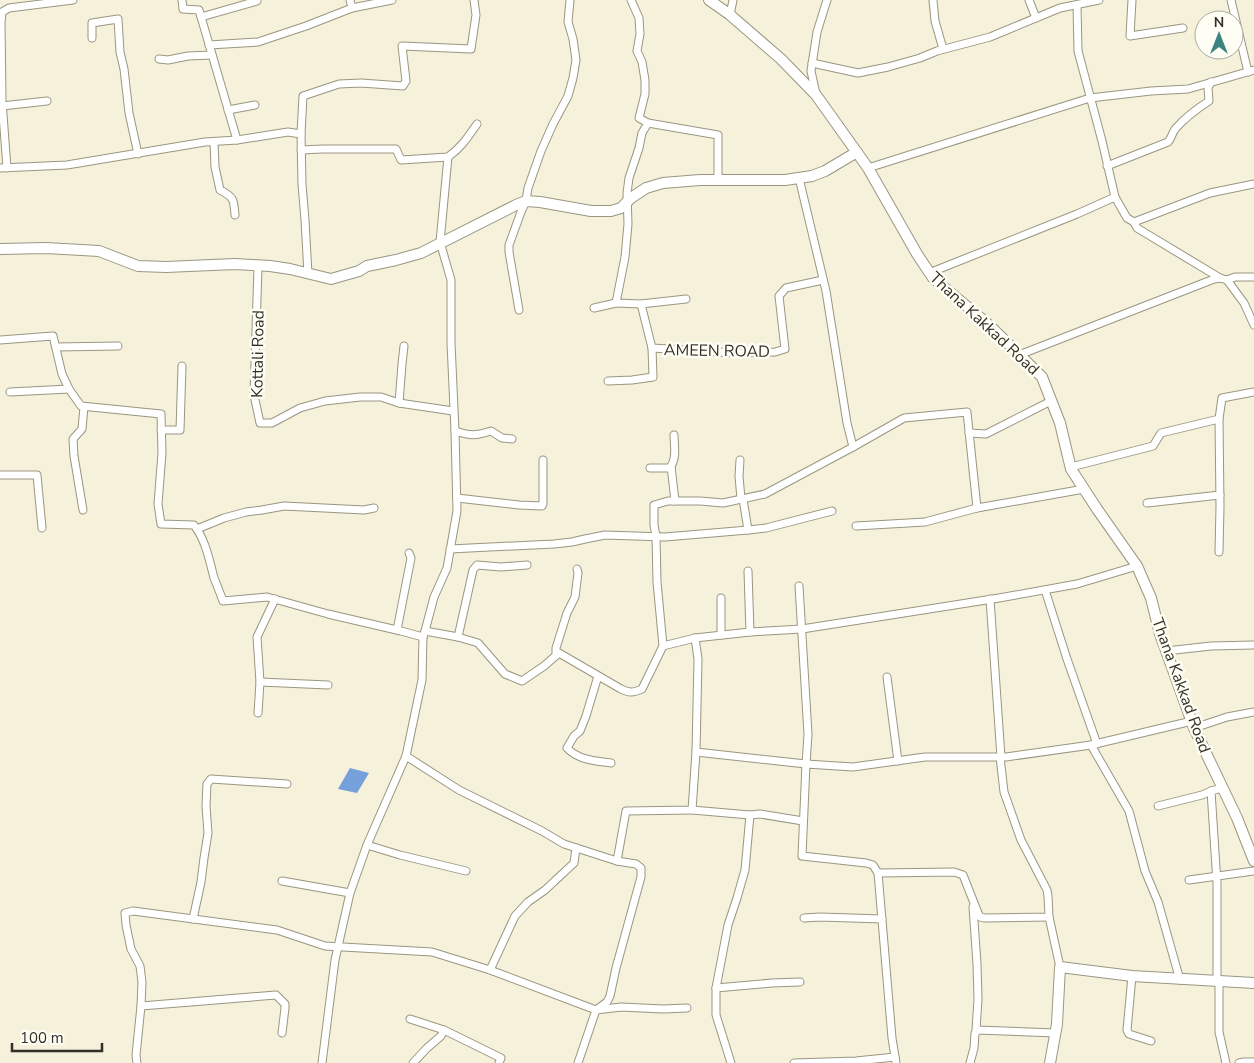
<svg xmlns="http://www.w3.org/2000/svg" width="1254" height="1063" viewBox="0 0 1254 1063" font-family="'Nunito Sans',sans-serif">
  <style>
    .water { fill: #75a0d9 }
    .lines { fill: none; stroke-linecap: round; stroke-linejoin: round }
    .minor-casing { stroke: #9a9681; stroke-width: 9 }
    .secondary-casing { stroke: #9a9681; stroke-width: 12 }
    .minor { stroke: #fff; stroke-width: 7 }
    .secondary { stroke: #fff; stroke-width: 10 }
    .labels { text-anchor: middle; stroke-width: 5; stroke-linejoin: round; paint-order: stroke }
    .street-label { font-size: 16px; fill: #312f27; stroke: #fffef4 }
  </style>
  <rect width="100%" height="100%" fill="#f5f1da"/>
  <!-- water -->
  <path class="water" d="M350,768L369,773L357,793L338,789Z"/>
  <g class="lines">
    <defs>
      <g id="minor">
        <path d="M182,0L183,9L199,10L237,140"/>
        <path d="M631,0L639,18L640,34L637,51L642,62L645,80V94L639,118L648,123L718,135V180"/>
        <path d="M933,0L935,21L943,49"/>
        <path d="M1029,0L1036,18"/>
        <path d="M1132,0L1130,36L1183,28"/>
        <path d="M1231,0L1248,72"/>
        <path d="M1077,5L1078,51L1102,141L1115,197"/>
        <path d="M352,8L392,0"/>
        <path d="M730,15L733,0"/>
        <path d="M201,17L257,1"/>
        <path d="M92,38V23L118,19L120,52L124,69L129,113L138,154"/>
        <path d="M209,45L258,42L306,26L352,8L350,0"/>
        <path d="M159,59L168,60L188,56L212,55"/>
        <path d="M812,63L858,73L888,67L920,58L937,51L990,37L1060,8L1099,0"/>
        <path d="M816,94L811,71L817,32L827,0"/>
        <path d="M2,106L47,101"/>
        <path d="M228,110L255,105"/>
        <path d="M648,123L642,133L639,148L629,178L627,193L628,224L625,257L616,303L641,304L686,299"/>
        <path d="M301,134L303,96L339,84L361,83L403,86L406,81L402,46L471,49L476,15L474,0"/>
        <path d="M214,142L215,167L220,190C234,197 234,200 235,215"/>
        <path d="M301,150L322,149H396L401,160L448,157C461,148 468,137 477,124"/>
        <path d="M1107,166L1168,142C1172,138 1172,132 1176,128C1185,118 1198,108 1209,101L1208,88L1211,82"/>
        <path d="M0,168L67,165L205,142L237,140L288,132L301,134L302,184L305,220L308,274"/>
        <path d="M7,168L2,101L1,23L2,12L9,8L73,0"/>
        <path d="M868,168L1090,98L1151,91L1188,89L1254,70"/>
        <path d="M1134,222L1137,228L1220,278"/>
        <path d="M258,266L254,395L260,423H272L300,408L325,401L360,397H381L399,403L453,411"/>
        <path d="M929,273L1077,214L1115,197L1127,218L1134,222L1210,193L1254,184"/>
        <path d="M1227,280L1235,277H1254"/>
        <path d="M641,304L652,348L736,353L775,352L785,349L779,296L786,288L823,280"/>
        <path d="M594,308L616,303"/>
        <path d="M519,310L509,252V245L521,212L526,201L528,188L541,151L553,124L568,96L573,78L576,60L573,39L568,22L570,0"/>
        <path d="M0,340L53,336L62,374L69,389L81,406L161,414L162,453L158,504L161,524L194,525C206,541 209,559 214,578C217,585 220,593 223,601L267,597L328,614L401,631L423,637L425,631L458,637L478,643L505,674L522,681L544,666L559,653L621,689C629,693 633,693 642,689L663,646L695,638L750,632L802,629L999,598L1077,584L1137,566"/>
        <path d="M56,347L118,346"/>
        <path d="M1019,355L1214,279L1220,278L1227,280L1244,303L1254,325"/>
        <path d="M608,381L632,380L653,377L652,348"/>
        <path d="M10,392L69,389"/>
        <path d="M399,403L402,364L404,346"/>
        <path d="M161,430H180L182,366"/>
        <path d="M455,431C471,436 475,436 491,431L502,438L512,439"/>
        <path d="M969,433L986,434L1051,401"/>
        <path d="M674,435C674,445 677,457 671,466L675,501"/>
        <path d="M853,447L904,418L967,412L977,508L1084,489"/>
        <path d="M740,460L739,476L741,499"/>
        <path d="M1071,467L1153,446L1161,433L1219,419L1222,398L1254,392"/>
        <path d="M650,468H671"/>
        <path d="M0,475H37L42,528"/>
        <path d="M457,498L519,505L542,506L543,504V460"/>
        <path d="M743,499L748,530"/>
        <path d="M1147,503L1220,495"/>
        <path d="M83,510L74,456L73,439L82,429L84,407"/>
        <path d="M856,526L925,522L977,508"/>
        <path d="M197,529L224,518L246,512L262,510L284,506L364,510L374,508"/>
        <path d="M450,549L554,544L572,542L585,539L605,535L665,537L748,530L766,528L832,511"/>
        <path d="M1219,552L1220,506L1219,419"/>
        <path d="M748,571L750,632"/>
        <path d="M1045,590L1067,659L1097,744"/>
        <path d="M721,598V635"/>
        <path d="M990,599L1001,757"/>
        <path d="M397,630L411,558L409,553"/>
        <path d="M425,631L434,597L447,568L457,511L455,431L451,343V280L440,242L448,157"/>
        <path d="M458,637L473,570L477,565L501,567L527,565"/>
        <path d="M663,646L657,582L656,536L654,525V505L668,501H700L723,503L765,494L853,447L847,423L826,291L799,178"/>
        <path d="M1166,651L1211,646L1254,645"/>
        <path d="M556,655V648L567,613L575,597L578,573L577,569"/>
        <path d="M598,676L586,716L580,731L574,736L567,748C578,760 596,761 611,763"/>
        <path d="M887,677L898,761"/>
        <path d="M260,682L328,685"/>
        <path d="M258,713L260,682L257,637L275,599"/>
        <path d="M1194,728L1227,717L1254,712"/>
        <path d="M1091,745L1129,811L1145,871L1158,902L1180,980"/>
        <path d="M696,752L806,764L808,734L799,586"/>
        <path d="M406,756L459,790L542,831L564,844L617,861L626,811L692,810L696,752L698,659L695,638"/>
        <path d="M1000,757L1004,792L1021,840L1047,890L1048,896L1049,917L984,918L980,917L978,913L963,875L954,872L878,873L873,865L866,863L802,856L806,764L853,767L925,757H1006L1091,745L1192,721"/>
        <path d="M1158,806L1202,795L1211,791"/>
        <path d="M692,810L750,815L760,814L803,821"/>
        <path d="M367,845L400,855L466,871"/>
        <path d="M878,873L892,1038L896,1063"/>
        <path d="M1189,880L1254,871"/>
        <path d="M282,881L350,893"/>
        <path d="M973,907L977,964L978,999L976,1030L1056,1033"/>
        <path d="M1049,917L1060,967"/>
        <path d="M804,918L820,917L882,919"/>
        <path d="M193,919L201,882L204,858L208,833L206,806L207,784L211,779L287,784"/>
        <path d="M490,970L515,916L528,902L545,890L574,863L576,848"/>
        <path d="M1132,976L1127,1030L1129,1034L1151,1041"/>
        <path d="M1217,981V883L1211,791L1222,788"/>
        <path d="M1219,981V1032L1226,1063"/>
        <path d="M716,988L772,983L800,982"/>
        <path d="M141,1006L276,995L285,1004V1008L282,1033"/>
        <path d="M596,1010L607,1002L610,996L616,968L641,877V868L636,864L617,861"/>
        <path d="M596,1010L621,1007L663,1009L687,1008"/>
        <path d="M410,1019L444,1030"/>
        <path d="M137,1063L136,1055L141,1006L142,982L140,966L131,949L126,925L125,913L133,911L277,930L325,946L432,952L490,970L596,1010L578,1063"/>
        <path d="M322,1063L335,960L350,893L367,845L406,756L422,680L423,637"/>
        <path d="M413,1063L427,1048L441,1036L444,1030L501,1058L499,1063"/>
        <path d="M731,1063L716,1015V988L728,925L737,898L745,870L750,815"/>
        <path d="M794,1063L856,1061L895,1057"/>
        <path d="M970,1063L974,1048L975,1033L979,1030"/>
        <path d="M1239,1063L1244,1062H1254"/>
      </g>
      <g id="secondary">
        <path d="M709,0L729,14L781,59L816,95L868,168L917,254L933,278L989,325L1042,377L1060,423L1071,469L1097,509L1137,566L1151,598L1160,634L1194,728L1237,818L1254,861"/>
        <path d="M0,249L46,248L99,251L138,266L166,267L235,264L270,266L290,269L331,279L359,271L367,266L396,260L421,253L516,205L526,201L540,202L591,211H611L621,208L631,198L646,188L663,183L700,180H785L812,176L825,171L857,152"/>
        <path d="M1050,1063L1057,1024L1060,967L1132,976L1254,983"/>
      </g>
    </defs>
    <!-- minor casing -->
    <use href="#minor" class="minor-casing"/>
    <!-- secondary casing -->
    <use href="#secondary" class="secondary-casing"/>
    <!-- minor -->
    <use href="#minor" class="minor"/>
    <!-- secondary -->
    <use href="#secondary" class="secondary"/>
  </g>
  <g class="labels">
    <!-- street labels -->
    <g class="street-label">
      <text transform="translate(985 323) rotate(43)" y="6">Thana Kakkad Road</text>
      <text transform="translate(717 350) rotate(1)" y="6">AMEEN ROAD</text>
      <text transform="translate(257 354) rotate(-89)" y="6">Kottali Road</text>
      <text transform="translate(1182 685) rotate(70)" y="6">Thana Kakkad Road</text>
    </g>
  </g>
  <!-- north arrow -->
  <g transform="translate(1219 35)"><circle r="24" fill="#fffef4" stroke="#adaba2"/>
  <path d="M0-4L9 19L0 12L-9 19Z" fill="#3c8481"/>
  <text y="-8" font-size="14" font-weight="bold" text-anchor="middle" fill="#312f27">N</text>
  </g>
  <!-- scale -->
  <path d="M12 1043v8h90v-8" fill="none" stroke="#312f27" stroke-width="2.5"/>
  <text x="20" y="1043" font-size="15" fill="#312f27" stroke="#fffef4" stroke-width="4" paint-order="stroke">100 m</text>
</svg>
